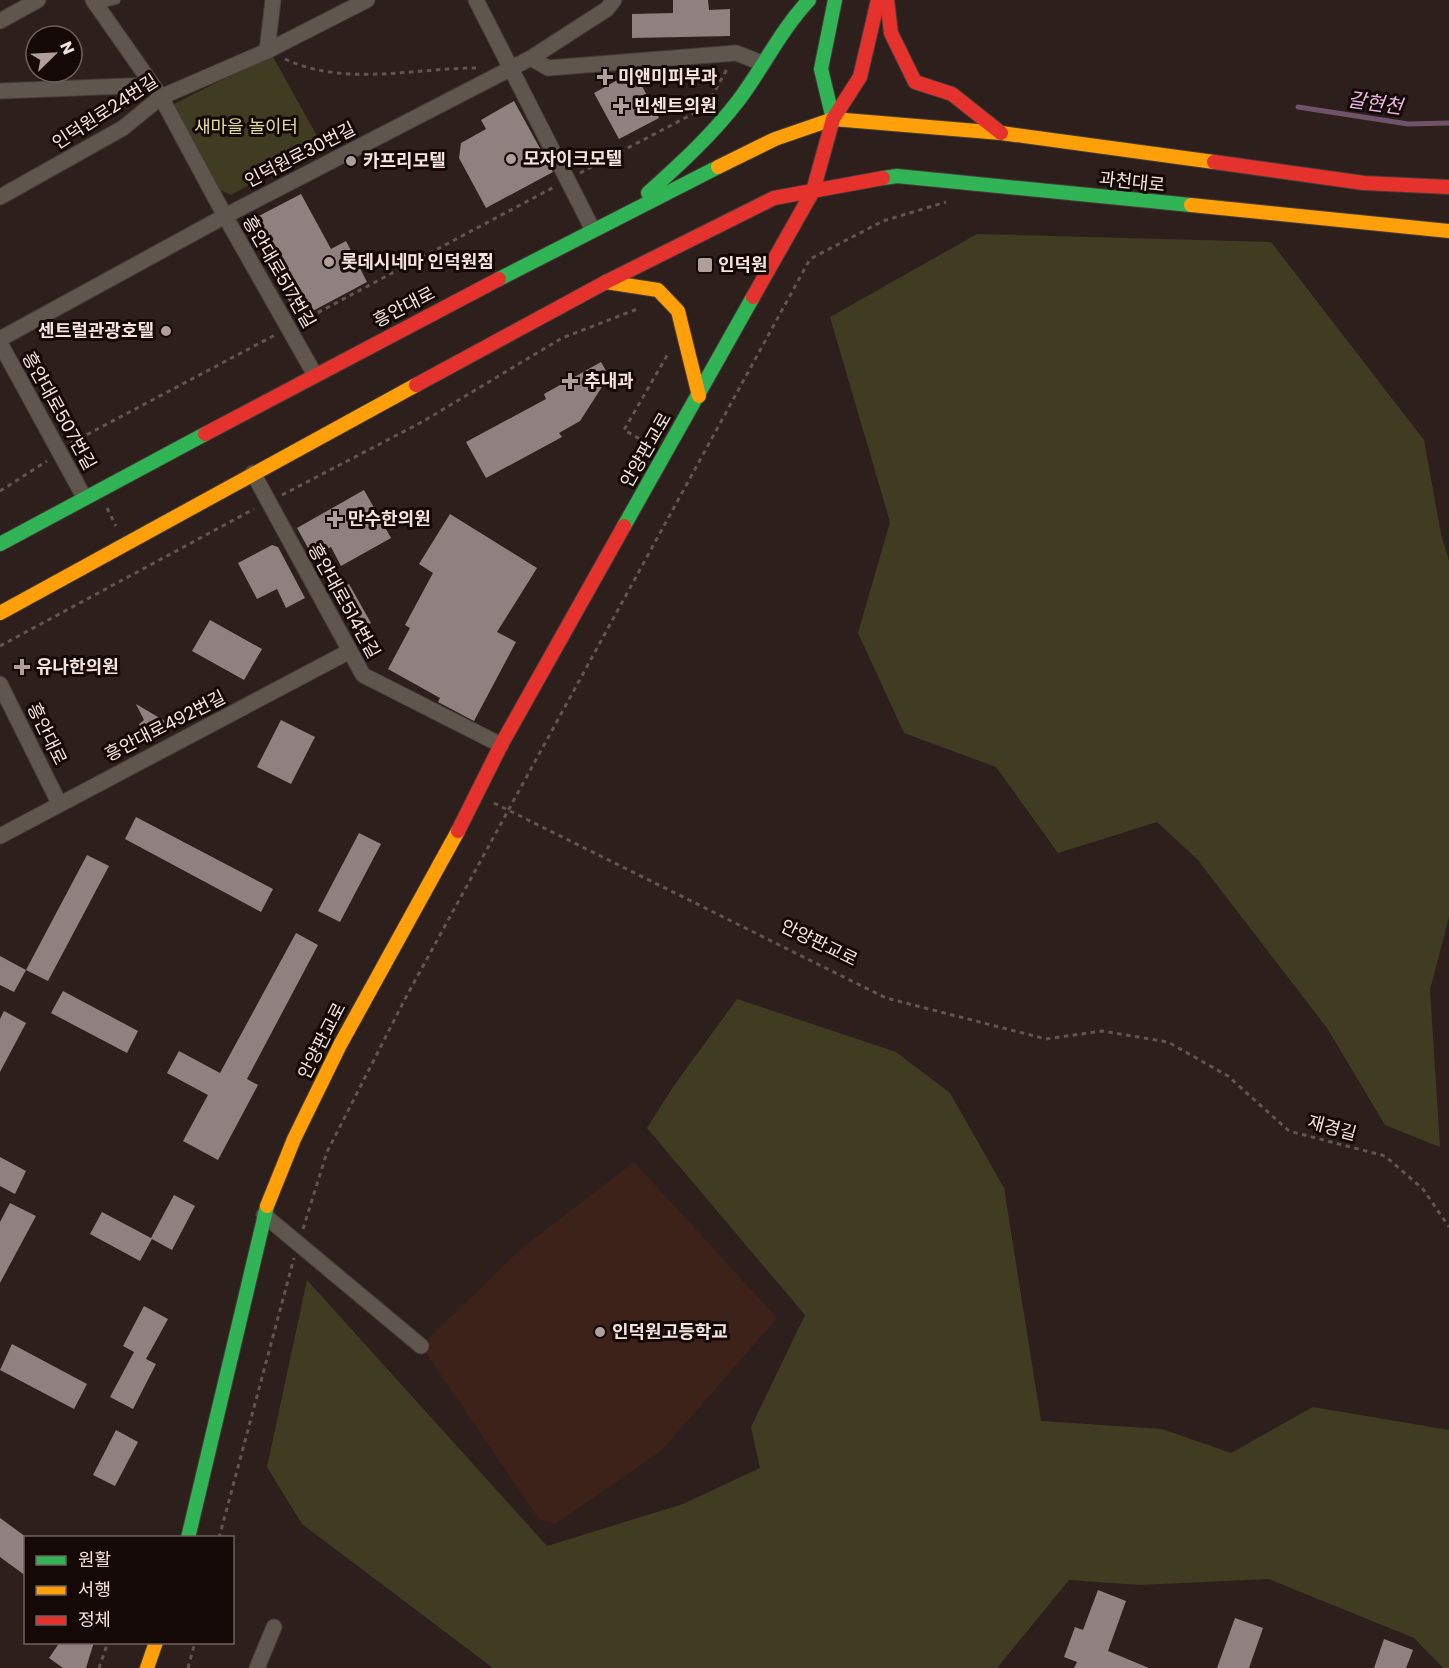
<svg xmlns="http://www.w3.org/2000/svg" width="1449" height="1668" viewBox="0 0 1449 1668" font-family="Poppins,'Noto Sans KR',sans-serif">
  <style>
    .built { fill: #3d2219 }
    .green { fill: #3f3c22 }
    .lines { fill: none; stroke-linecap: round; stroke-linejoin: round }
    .stream { stroke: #70536b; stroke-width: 5 }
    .building { fill: #908181 }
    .lane-casing { stroke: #473c39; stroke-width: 10 }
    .street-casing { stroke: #473c39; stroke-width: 17 }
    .fast-casing { stroke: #473c39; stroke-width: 16 }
    .slow-casing { stroke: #473c39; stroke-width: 16 }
    .jam-casing { stroke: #473c39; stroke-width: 16 }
    .path { stroke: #5e564f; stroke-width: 3; stroke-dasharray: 4.5 4.5; stroke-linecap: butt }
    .lane { stroke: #5f564d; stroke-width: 8 }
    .street { stroke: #5f564d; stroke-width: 15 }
    .fast { stroke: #30b455; stroke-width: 14 }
    .slow { stroke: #ff9f0a; stroke-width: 14 }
    .jam { stroke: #e5322d; stroke-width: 14 }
    .poi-dot { fill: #af9f9a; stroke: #140907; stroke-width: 2 }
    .labels { text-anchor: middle; stroke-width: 6; stroke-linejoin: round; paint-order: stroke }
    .poi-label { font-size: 18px; font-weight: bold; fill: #f5e4de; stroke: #140907; text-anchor: start }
    .street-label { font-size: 18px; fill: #f5e4de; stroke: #140907 }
    .park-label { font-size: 18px; fill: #dfdb98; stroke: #140907 }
    .water-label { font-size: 20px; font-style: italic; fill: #ebb5e4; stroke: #140907 }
  </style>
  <rect width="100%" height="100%" fill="#2d201c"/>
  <!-- built -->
  <path class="built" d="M634,1162L777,1318L661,1451L555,1524L539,1519L421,1346L521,1249Z"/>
  <!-- green -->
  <g class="green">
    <path d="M272,55L322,145L231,195L212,186L174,104Z"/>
    <path d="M977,234L1271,242L1424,440L1441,534L1449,561V917L1430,990L1440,1147L1385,1125L1327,1028L1197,859L1157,822L1058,853L996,767L904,733L858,633L890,522L830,317Z"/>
    <path d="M737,999L896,1052L950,1093L1004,1188L1041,1421L1162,1429L1231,1453L1313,1407L1449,1430V1668H1443L1414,1638L1269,1579L1140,1585L1069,1580L997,1668H493L302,1524L267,1467L307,1280L547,1546L683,1504L760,1468L751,1427L805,1315L647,1128L673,1087Z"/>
  </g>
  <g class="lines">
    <!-- stream -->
    <path class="stream" d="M1298,107L1408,124L1449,123"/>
  </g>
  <!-- building -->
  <g class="building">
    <path d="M673,0H708L709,10L730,9V36L632,38V14L673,13Z"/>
    <path d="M634,71L659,118L619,139L594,93Z"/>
    <path d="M514,101L553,172L486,208L459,158L461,143L486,129L481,120Z"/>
    <path d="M301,194L331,249L346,241L367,282L309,313L293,309L252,228L255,218Z"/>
    <path d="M601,362L609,376L580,421L559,433L562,437L486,478L466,442L546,399L544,394Z"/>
    <path d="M364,490L391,538L341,566L331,547L313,557L297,528Z"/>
    <path d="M450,514L537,568L497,632L516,642L474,721L438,702L440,698L388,669L410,628L405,625L433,573L419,564Z"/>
    <path d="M272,545L278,547L305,598L286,608L277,589L257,599L238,563Z"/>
    <path d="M349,584L371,623L356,631L334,592Z"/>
    <path d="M210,620L262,649L244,680L192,651Z"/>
    <path d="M136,704L175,727L148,743L139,724L144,720Z"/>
    <path d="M281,720L315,737L291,784L257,767Z"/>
    <path d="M136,817L273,889L261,912L125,839Z"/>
    <path d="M359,833L381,844L340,922L318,911Z"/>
    <path d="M87,855L109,866L48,981L26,970Z"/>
    <path d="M296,933L318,945L247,1079L258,1085L218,1160L183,1141L208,1095L167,1073L179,1051L220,1073Z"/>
    <path d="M0,956L26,970L14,992L0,985Z"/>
    <path d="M63,991L138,1031L127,1053L51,1013Z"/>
    <path d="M4,1011L26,1023L0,1072V1019Z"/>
    <path d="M0,1157L26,1171L15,1194L0,1186Z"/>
    <path d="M174,1195L195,1206L172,1250L152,1239L140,1261L90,1234L102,1212L151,1238Z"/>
    <path d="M10,1203L36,1216L0,1283V1222Z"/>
    <path d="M144,1306L168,1319L146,1359L156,1364L133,1409L110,1397L134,1352L123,1346Z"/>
    <path d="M12,1344L87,1384L74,1409L0,1370Z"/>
    <path d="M116,1430L138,1442L115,1486L93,1475Z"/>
    <path d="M0,1518L26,1537V1576L0,1557Z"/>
    <path d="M1098,1590L1126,1601L1108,1651L1149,1668H1074L1077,1662L1064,1657L1075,1627L1083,1630Z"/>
    <path d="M1235,1618L1263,1628L1249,1668H1217Z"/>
    <path d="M1384,1639L1413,1650L1406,1668H1374Z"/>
    <path d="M60,1642H94L86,1668H63L49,1658Z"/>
  </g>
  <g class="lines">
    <defs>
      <path id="lane" d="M97,5L116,0"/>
      <g id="street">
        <path d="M93,0L161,97L225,216L315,375"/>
        <path d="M476,0L593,230"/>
        <path d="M0,21L38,0"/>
        <path d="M267,51L273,0"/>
        <path d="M531,58L548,68L736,53L762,63"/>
        <path d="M0,91L152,85"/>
        <path d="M0,197L123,128L161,97L267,51L367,0"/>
        <path d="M0,339L225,216L531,58L607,9L614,0"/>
        <path d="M0,343L84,497"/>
        <path d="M253,473L363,675L501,745"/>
        <path d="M0,684L59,803"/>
        <path d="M0,836L348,652"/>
        <path d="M264,1215L421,1346"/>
        <path d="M257,1668L274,1627"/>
      </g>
      <g id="fast">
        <path d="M833,119L821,69L835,0"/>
        <path d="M883,178L897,176L1191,205"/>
        <path d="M648,193C680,164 712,135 738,101C763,68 780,31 809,0"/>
        <path d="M499,279L718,167"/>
        <path d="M624,526L753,297"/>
        <path d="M0,544L205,434"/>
        <path d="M188,1538L267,1206"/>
      </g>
      <g id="slow">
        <path d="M718,167L775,139L833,119L1001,133L1214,162"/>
        <path d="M1191,205L1449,231"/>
        <path d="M606,282L658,290L678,311L699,396"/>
        <path d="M0,613L416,385"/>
        <path d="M267,1206L294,1139L340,1045L458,831"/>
        <path d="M147,1668L156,1642"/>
      </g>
      <g id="jam">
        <path d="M887,0L891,33L915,82L952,94L1001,133"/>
        <path d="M1214,162L1364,183L1449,187"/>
        <path d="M753,297L813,191L833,119L860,77L878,0"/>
        <path d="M416,385L606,282L774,198L883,178"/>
        <path d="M205,434L499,279"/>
        <path d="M458,831L501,745L624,526"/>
      </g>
    </defs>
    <!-- lane casing -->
    <use href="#lane" class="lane-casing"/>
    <!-- street casing -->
    <use href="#street" class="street-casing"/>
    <!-- fast casing -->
    <use href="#fast" class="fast-casing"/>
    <!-- slow casing -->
    <use href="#slow" class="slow-casing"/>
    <!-- jam casing -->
    <use href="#jam" class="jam-casing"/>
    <!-- path -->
    <g class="path">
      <path d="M285,59C345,87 413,68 476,68"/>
      <path d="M580,173L706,107L727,69"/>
      <path d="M302,321L556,186"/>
      <path d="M71,443L275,335"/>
      <path d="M647,443L624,430L669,352"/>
      <path d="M0,491L47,461"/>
      <path d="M282,495L422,422L562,338L640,308"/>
      <path d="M107,508L116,526"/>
      <path d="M0,646L254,509"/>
      <path d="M494,803L886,998L1046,1039L1102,1031L1168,1042L1228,1076L1289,1131L1385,1156L1423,1189L1449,1227"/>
      <path d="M303,1229L327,1152L405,999L810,259L883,221L946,202"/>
      <path d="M219,1538L294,1258"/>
      <path d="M99,1668L108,1642"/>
      <path d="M188,1668L195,1642"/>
    </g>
    <!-- lane -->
    <use href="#lane" class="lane"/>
    <!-- street -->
    <use href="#street" class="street"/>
    <!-- fast -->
    <use href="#fast" class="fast"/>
    <!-- slow -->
    <use href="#slow" class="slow"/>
    <!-- jam -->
    <use href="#jam" class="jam"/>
  </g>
  <!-- markers -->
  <g class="poi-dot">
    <path d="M602 68h6v6h6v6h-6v6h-6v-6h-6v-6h6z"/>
    <path d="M618 97h6v6h6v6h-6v6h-6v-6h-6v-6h6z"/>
    <circle cx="511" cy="159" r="6"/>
    <circle cx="351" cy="161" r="6"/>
    <circle cx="329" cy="262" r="6"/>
    <rect x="697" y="257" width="16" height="16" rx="3"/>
    <circle cx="166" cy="331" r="6"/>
    <path d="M567 372h6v6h6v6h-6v6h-6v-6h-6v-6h6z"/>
    <path d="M332 510h6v6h6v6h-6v6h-6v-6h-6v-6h6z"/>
    <path d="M19 658h6v6h6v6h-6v6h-6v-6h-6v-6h6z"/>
    <circle cx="600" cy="1332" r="6"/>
  </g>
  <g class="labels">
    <!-- poi labels -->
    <g class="poi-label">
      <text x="618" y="83">미앤미피부과</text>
      <text x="634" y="112">빈센트의원</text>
      <text x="523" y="165">모자이크모텔</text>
      <text x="363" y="167">카프리모텔</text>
      <text x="341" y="268">롯데시네마 인덕원점</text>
      <text x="718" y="271">인덕원</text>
      <text x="154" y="337" text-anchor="end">센트럴관광호텔</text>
      <text x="584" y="387">추내과</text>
      <text x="348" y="525">만수한의원</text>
      <text x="36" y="673">유나한의원</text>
      <text x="612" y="1338">인덕원고등학교</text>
    </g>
    <!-- street labels -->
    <g class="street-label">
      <text transform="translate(105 112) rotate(-33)" y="6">인덕원로24번길</text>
      <text transform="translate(300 155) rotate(-27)" y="6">인덕원로30번길</text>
      <text transform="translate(1132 182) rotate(6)" y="6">과천대로</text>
      <text transform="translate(279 272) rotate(60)" y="6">흥안대로517번길</text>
      <text transform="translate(404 307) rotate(-27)" y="6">흥안대로</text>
      <text transform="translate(59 411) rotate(61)" y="6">흥안대로507번길</text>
      <text transform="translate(646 450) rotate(-60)" y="6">안양판교로</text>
      <text transform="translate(344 601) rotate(61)" y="6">흥안대로514번길</text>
      <text transform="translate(165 726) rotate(-27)" y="6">흥안대로492번길</text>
      <text transform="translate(47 734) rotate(64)" y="6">흥안대로</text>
      <text transform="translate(819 943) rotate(26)" y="6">안양판교로</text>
      <text transform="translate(322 1041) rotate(-63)" y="6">안양판교로</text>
      <text transform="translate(1332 1128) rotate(15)" y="6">재경길</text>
    </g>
    <!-- park labels -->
    <g class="park-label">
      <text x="246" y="133">새마을 놀이터</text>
    </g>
    <!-- water labels -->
    <g class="water-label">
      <text transform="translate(1375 103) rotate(8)" y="7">갈현천</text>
    </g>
  </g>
  <!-- legend -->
  <rect x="24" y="1536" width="210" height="108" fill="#140907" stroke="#6e615d" stroke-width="1.5"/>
  <rect x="36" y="1556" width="30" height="9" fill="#30b455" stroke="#6e615d" stroke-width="1.5"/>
  <text x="78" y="1566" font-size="18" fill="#f5e4de">원활</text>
  <rect x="36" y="1586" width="30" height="9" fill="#ff9f0a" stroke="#6e615d" stroke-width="1.5"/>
  <text x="78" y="1596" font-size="18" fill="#f5e4de">서행</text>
  <rect x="36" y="1616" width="30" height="9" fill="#e5322d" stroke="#6e615d" stroke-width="1.5"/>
  <text x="78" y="1626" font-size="18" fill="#f5e4de">정체</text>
  <!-- north arrow -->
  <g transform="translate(54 54) rotate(66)"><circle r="28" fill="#140907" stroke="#6e615d" stroke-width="1.5"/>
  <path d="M0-4.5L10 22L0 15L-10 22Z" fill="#af9f9a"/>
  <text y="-9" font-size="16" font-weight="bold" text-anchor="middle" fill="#f5e4de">N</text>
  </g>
</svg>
